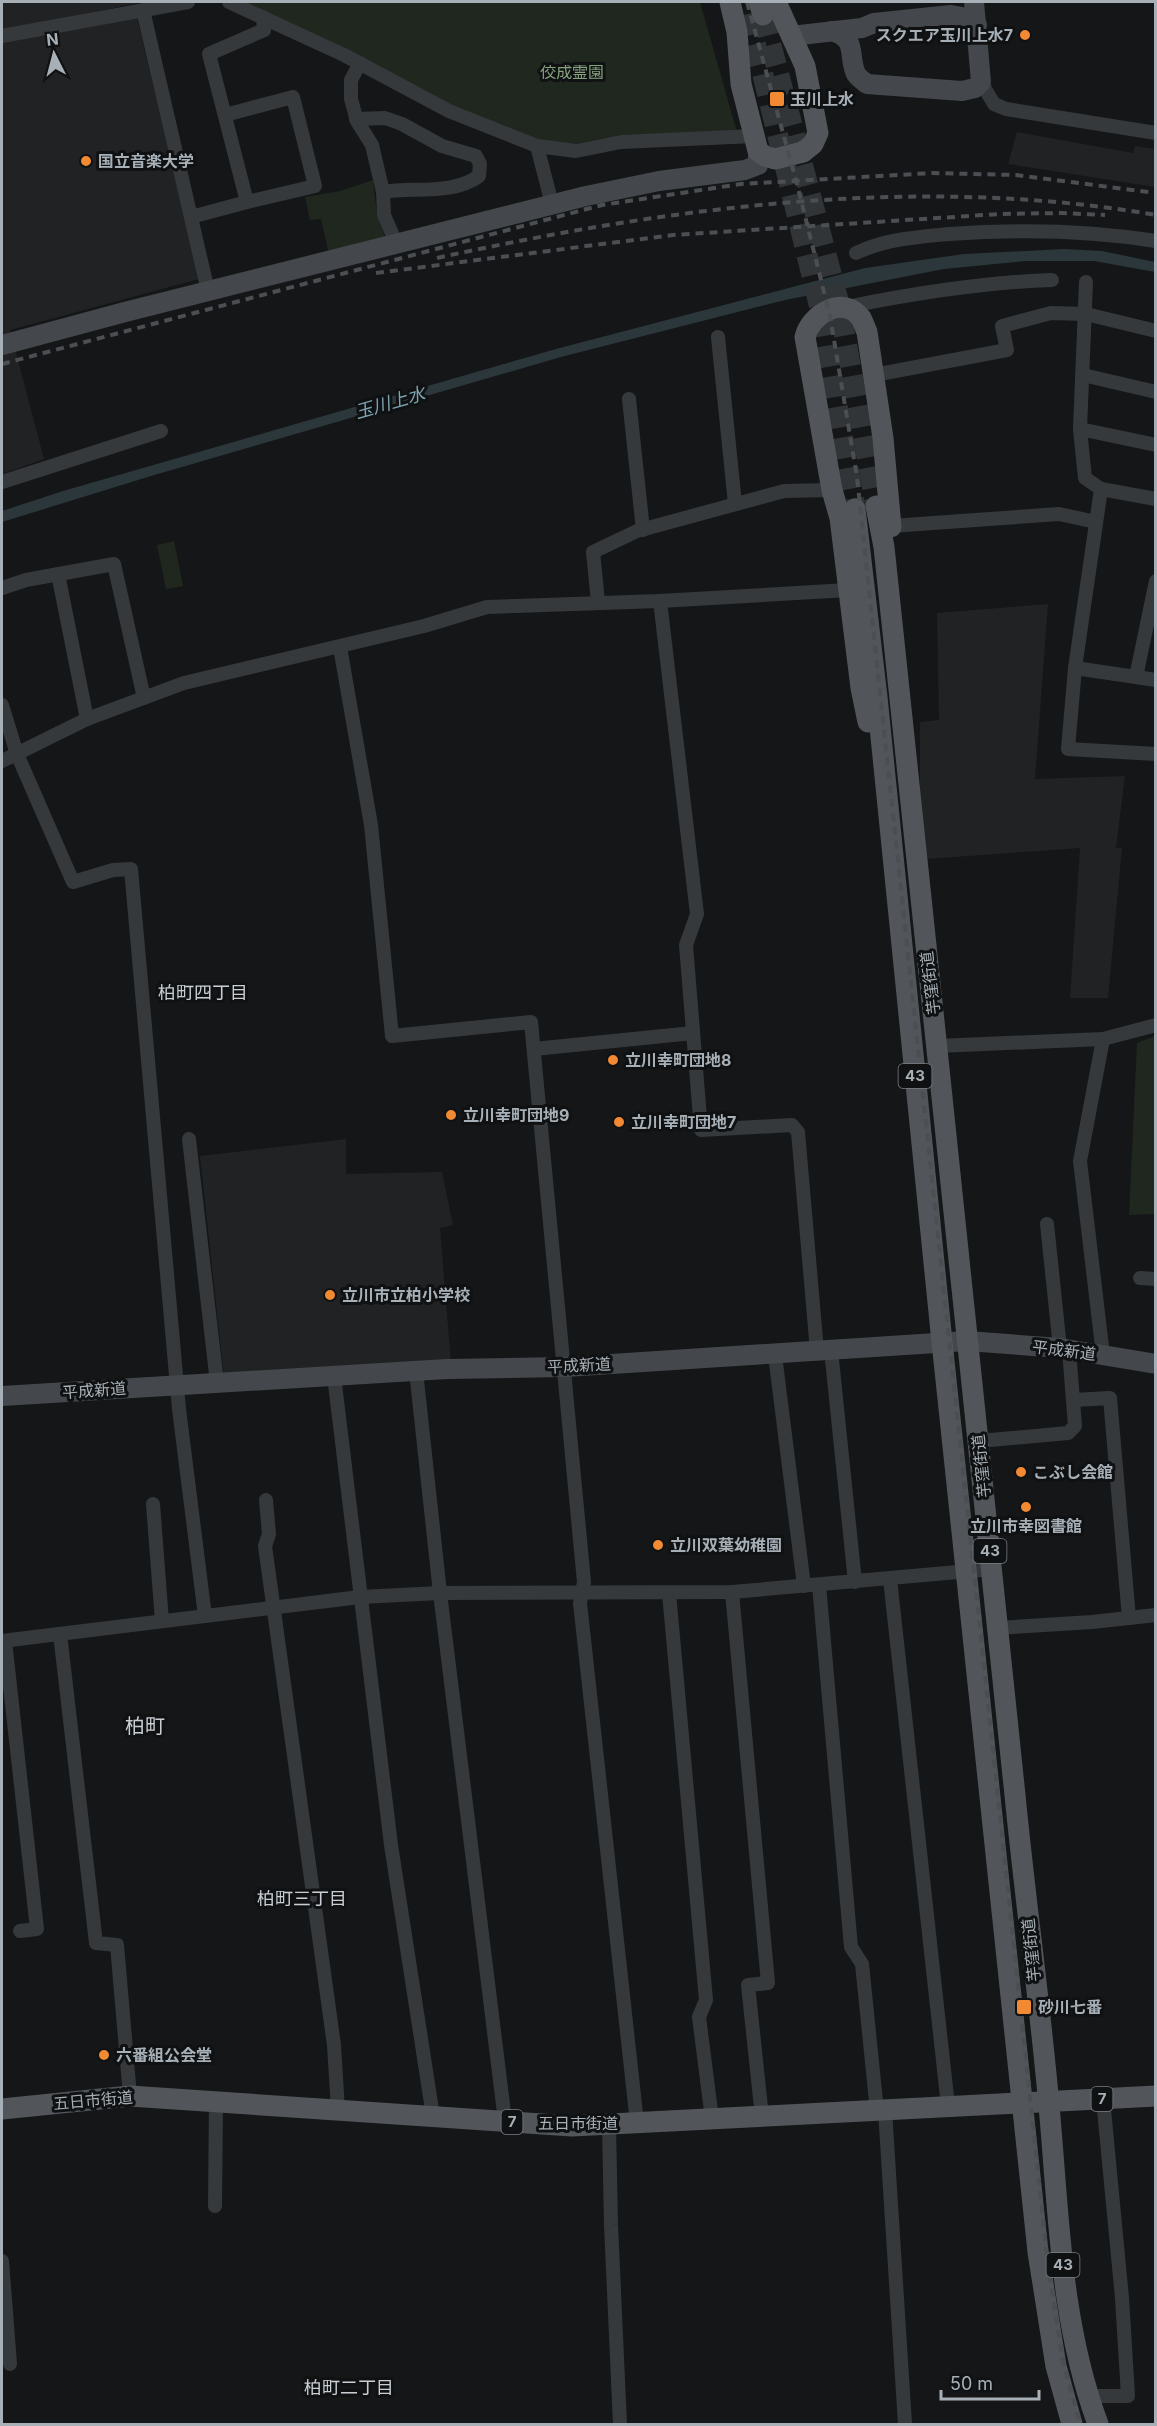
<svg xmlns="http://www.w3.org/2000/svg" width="1157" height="2426" viewBox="0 0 1157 2426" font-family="Inter,'Noto Sans JP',sans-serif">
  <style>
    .built { fill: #212224 }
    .green { fill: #20271f }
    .water { fill: #2b373b }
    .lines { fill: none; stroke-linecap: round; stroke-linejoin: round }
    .primary-tunnel { stroke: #323537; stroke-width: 21; stroke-dasharray: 21 10; stroke-linecap: butt }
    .street { stroke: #36393c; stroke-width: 14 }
    .secondary { stroke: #44484c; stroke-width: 20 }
    .primary { stroke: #52565b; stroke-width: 21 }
    .rail { stroke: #4b4f53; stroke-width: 4; stroke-dasharray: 8 6; stroke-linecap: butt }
    .poi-dot { fill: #f18a33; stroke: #101112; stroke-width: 2 }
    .labels { text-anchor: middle; stroke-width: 6; stroke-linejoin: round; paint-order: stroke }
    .shield { fill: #101112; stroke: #7a8086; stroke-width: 1.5 }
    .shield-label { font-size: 15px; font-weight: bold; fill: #a7b0b7 }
    .poi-label { font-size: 16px; font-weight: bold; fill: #a7b0b7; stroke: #101112; text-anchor: start }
    .park-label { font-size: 16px; fill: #84a27e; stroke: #101112 }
    .street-label { font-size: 16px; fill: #a7b0b7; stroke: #101112 }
    .water-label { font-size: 18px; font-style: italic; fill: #7ea5b2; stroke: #101112 }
    .neighbourhood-label { font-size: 18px; fill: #c8ced3; stroke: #101112 }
    .quarter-label { font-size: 20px; fill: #c8ced3; stroke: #101112 }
  </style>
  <rect width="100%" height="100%" fill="#151617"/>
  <!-- built -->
  <g class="built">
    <path d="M2,2H143L2,31Z"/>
    <path d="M137,18L199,279L10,330L44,459L2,474V43Z"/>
    <path d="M1017,132L1133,153L1135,146L1155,149V187L1008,164Z"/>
    <path d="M1048,604L1035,779L1125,776L1116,848H1122L1108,998H1070L1080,848L925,859L920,808V722L939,720L937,613Z"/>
    <path d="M346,1139V1174L442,1172L453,1225L440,1228L451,1363L224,1377L200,1156Z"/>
  </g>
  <!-- green -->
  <g class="green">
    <path d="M242,2H700L737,132L621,135L574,144L539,140L452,105Z"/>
    <path d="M373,180L377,215L386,240L329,254L321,219L310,220L305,197L340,191Z"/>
    <path d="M174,541L183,586L166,589L157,545Z"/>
    <path d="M1155,1036V1214L1129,1215L1137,1043Z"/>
  </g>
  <!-- water -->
  <path class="water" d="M1064,249L1102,251L1155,262V272L1094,261H1025L944,269L785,300L561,357L151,476L2,522V511L63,491L556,349L865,268L964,254Z"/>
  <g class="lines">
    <!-- primary-tunnel -->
    <g class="primary-tunnel">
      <path d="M748,14L820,308L855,509"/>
      <path d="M763,15L839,304L876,506"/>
    </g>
    <!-- street -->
    <g class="street">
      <path d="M229,2L344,55L449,111L537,146L576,151L621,142L754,136"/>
      <path d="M143,10L208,291"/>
      <path d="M2,36L188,2"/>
      <path d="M360,63L351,80V99L357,121L372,145L383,192L384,215L396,243"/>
      <path d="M981,82L994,104L1006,109L1156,133"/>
      <path d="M225,115L293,97L315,186L247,202"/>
      <path d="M356,119L385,118L402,124L442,146L476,156L480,164L479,176C453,195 414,187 383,192"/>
      <path d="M537,146L552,204"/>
      <path d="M191,217L247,202L209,54L264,30L263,17"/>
      <path d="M856,253C886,239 917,237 949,234C1019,229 1087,230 1156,241"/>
      <path d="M1086,282L1080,429L1085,478L1101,489L1156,499"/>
      <path d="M856,305C922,292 985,282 1052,280"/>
      <path d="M718,337L735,504"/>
      <path d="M874,375L1007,350L1002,326L1051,313L1086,314L1156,331"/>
      <path d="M1083,375L1156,392"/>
      <path d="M629,399L643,530"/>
      <path d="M1080,429L1156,445"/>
      <path d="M2,482L161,431"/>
      <path d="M1101,489L1075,668L1068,749L1156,754"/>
      <path d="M891,526L1059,514L1096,522"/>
      <path d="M58,574L87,719"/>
      <path d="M2,588L26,580L114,564L144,698"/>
      <path d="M660,601L697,914L686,945L701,1130L792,1125L798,1132L817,1351"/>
      <path d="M598,602L593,552L637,531L784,491L832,490"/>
      <path d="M340,647L371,825L392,1036L531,1022L584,1582L580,1603L637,2123"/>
      <path d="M1075,668L1156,680"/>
      <path d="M1136,677L1156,581"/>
      <path d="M2,705L17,754L73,882L113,870L131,869L179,1409L205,1616"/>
      <path d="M2,761L87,719L184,683L424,626L487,607L660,601L848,590"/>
      <path d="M1103,1039L1080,1161L1103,1355"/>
      <path d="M937,1046L1103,1039L1156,1025"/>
      <path d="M534,1049L693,1033"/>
      <path d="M189,1139L217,1383"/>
      <path d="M1047,1224L1060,1348"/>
      <path d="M1140,1278L1156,1279"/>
      <path d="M831,1350L855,1582"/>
      <path d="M775,1355L804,1586"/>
      <path d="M416,1371L440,1593L505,2121"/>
      <path d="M334,1376L391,1845L433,2116"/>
      <path d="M1074,1400L1110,1398L1129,1618"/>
      <path d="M979,1441L1068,1433L1075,1426L1069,1350"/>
      <path d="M266,1500L269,1534L265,1546L334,2045L338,2110"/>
      <path d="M153,1504L162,1621"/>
      <path d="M890,1579L948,2106"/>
      <path d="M819,1585L851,1947L862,1964L877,2111"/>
      <path d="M732,1592L768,1983L748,1985L762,2117"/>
      <path d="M669,1593L706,2000L699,2017L712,2119"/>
      <path d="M998,1628L1092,1622L1156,1615"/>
      <path d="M60,1634L96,1943L117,1945L130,2096"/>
      <path d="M2,1641L360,1597L440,1593L732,1592L992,1569"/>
      <path d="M5,1641L37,1929L20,1931"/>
      <path d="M885,2110L905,2424"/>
      <path d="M609,2125L611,2225L620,2424"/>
      <path d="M215,2206L216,2101"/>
      <path d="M2,2261L10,2364"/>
      <path d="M1088,2396H1128L1122,2298L1103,2099"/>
    </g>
    <!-- secondary -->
    <g class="secondary">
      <path d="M832,31C859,40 847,54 856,74C858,77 863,81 867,84L962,91L975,88L981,82L974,2"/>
      <path d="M791,36L862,28L874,23L951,15L962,17L977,25"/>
      <path d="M2,345L125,312L586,196L659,181L745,170L758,165V151"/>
      <path d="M2,1396L447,1369L565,1367L967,1341L1060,1348L1156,1364"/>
    </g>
    <!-- primary -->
    <g class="primary">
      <path d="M730,2L737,32L741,84L758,151L765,156L775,159L803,152L813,144L818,133L805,66L776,2"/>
      <path d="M759,2L763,15"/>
      <path d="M876,506L884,547C927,963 973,1379 1015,1795C1025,1899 1040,2002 1049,2106C1059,2214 1060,2322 1098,2424"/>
      <path d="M855,509L877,697L942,1342L1038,2252L1056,2366L1072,2424"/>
      <path d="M868,722L861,688L840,518L832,490L805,337C810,315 843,294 861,318C863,322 865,327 867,332L883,438L891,527"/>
      <path d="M2,2109L130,2096L572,2126L1156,2096"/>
    </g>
    <!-- rail -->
    <g class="rail">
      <path d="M747,2L797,184L830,316L857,477L1048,2266L1063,2362L1080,2424"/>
      <path d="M437,258C671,207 917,174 1156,215"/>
      <path d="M376,273L673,235L1000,214L1062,213L1105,215"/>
      <path d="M2,364L602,205L741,184L932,173L1016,175L1156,193"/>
    </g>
  </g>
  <!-- markers -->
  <g class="poi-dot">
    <circle cx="1025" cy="35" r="6"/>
    <rect x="769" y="91" width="16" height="16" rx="3"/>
    <circle cx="86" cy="161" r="6"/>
    <circle cx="613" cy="1060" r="6"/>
    <circle cx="451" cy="1115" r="6"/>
    <circle cx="619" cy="1122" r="6"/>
    <circle cx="330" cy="1295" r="6"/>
    <circle cx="1021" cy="1472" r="6"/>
    <circle cx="1026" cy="1507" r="6"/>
    <circle cx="658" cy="1545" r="6"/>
    <rect x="1016" y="1999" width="16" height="16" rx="3"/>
    <circle cx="104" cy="2055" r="6"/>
  </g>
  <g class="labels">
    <!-- shield labels -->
    <g class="shield">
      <rect x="898.5" y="1064" width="33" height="24" rx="4.5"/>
      <rect x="973.5" y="1539" width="33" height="24" rx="4.5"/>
      <rect x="1091.5" y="2087" width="21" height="24" rx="4.5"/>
      <rect x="501.5" y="2110" width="21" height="24" rx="4.5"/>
      <rect x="1046.5" y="2253" width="33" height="24" rx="4.5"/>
    </g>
    <g class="shield-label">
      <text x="915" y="1081">43</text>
      <text x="990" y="1556">43</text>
      <text x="1102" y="2104">7</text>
      <text x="512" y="2127">7</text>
      <text x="1063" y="2270">43</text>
    </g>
    <!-- poi labels -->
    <g class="poi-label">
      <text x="1013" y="41" text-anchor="end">スクエア玉川上水7</text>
      <text x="790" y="105">玉川上水</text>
      <text x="98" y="167">国立音楽大学</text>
      <text x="625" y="1066">立川幸町団地8</text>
      <text x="463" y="1121">立川幸町団地9</text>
      <text x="631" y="1128">立川幸町団地7</text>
      <text x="342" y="1301">立川市立柏小学校</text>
      <text x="1033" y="1478">こぶし会館</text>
      <text x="1026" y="1532" text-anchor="middle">立川市幸図書館</text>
      <text x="670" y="1551">立川双葉幼稚園</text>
      <text x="1038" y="2013">砂川七番</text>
      <text x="116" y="2061">六番組公会堂</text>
    </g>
    <!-- park labels -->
    <g class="park-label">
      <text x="572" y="78">佼成霊園</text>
    </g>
    <!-- street labels -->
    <g class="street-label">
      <text transform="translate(930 983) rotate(-97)" y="6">芋窪街道</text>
      <text transform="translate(1064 1350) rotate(7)" y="6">平成新道</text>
      <text transform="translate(579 1365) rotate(-3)" y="6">平成新道</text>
      <text transform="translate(94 1390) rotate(-4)" y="6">平成新道</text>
      <text transform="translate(981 1466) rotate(-96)" y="6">芋窪街道</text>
      <text transform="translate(1031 1950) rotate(-96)" y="6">芋窪街道</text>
      <text transform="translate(93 2100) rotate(-5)" y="6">五日市街道</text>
      <text x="578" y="2129">五日市街道</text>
    </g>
    <!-- water labels -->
    <g class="water-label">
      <text transform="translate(390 403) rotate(-16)" y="6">玉川上水</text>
    </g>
    <!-- neighbourhood labels -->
    <g class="neighbourhood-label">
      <text x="203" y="999">柏町四丁目</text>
      <text x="302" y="1905">柏町三丁目</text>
      <text x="349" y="2394">柏町二丁目</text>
    </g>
    <!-- quarter labels -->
    <g class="quarter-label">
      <text x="145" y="1733">柏町</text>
    </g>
  </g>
  <!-- border -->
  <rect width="1157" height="2426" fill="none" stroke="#a7b0b7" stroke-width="6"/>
  <!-- north arrow -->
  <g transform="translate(54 54) rotate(354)" stroke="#101112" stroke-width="4.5" paint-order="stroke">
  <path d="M0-4.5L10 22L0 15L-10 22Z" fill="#a7b0b7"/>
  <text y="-9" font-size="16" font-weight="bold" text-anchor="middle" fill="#a7b0b7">N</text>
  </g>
  <!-- scale -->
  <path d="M941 2390v9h98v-9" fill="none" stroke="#a7b0b7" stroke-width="3"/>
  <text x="950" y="2390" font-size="18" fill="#a7b0b7" stroke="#101112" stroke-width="4.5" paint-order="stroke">50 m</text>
</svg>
